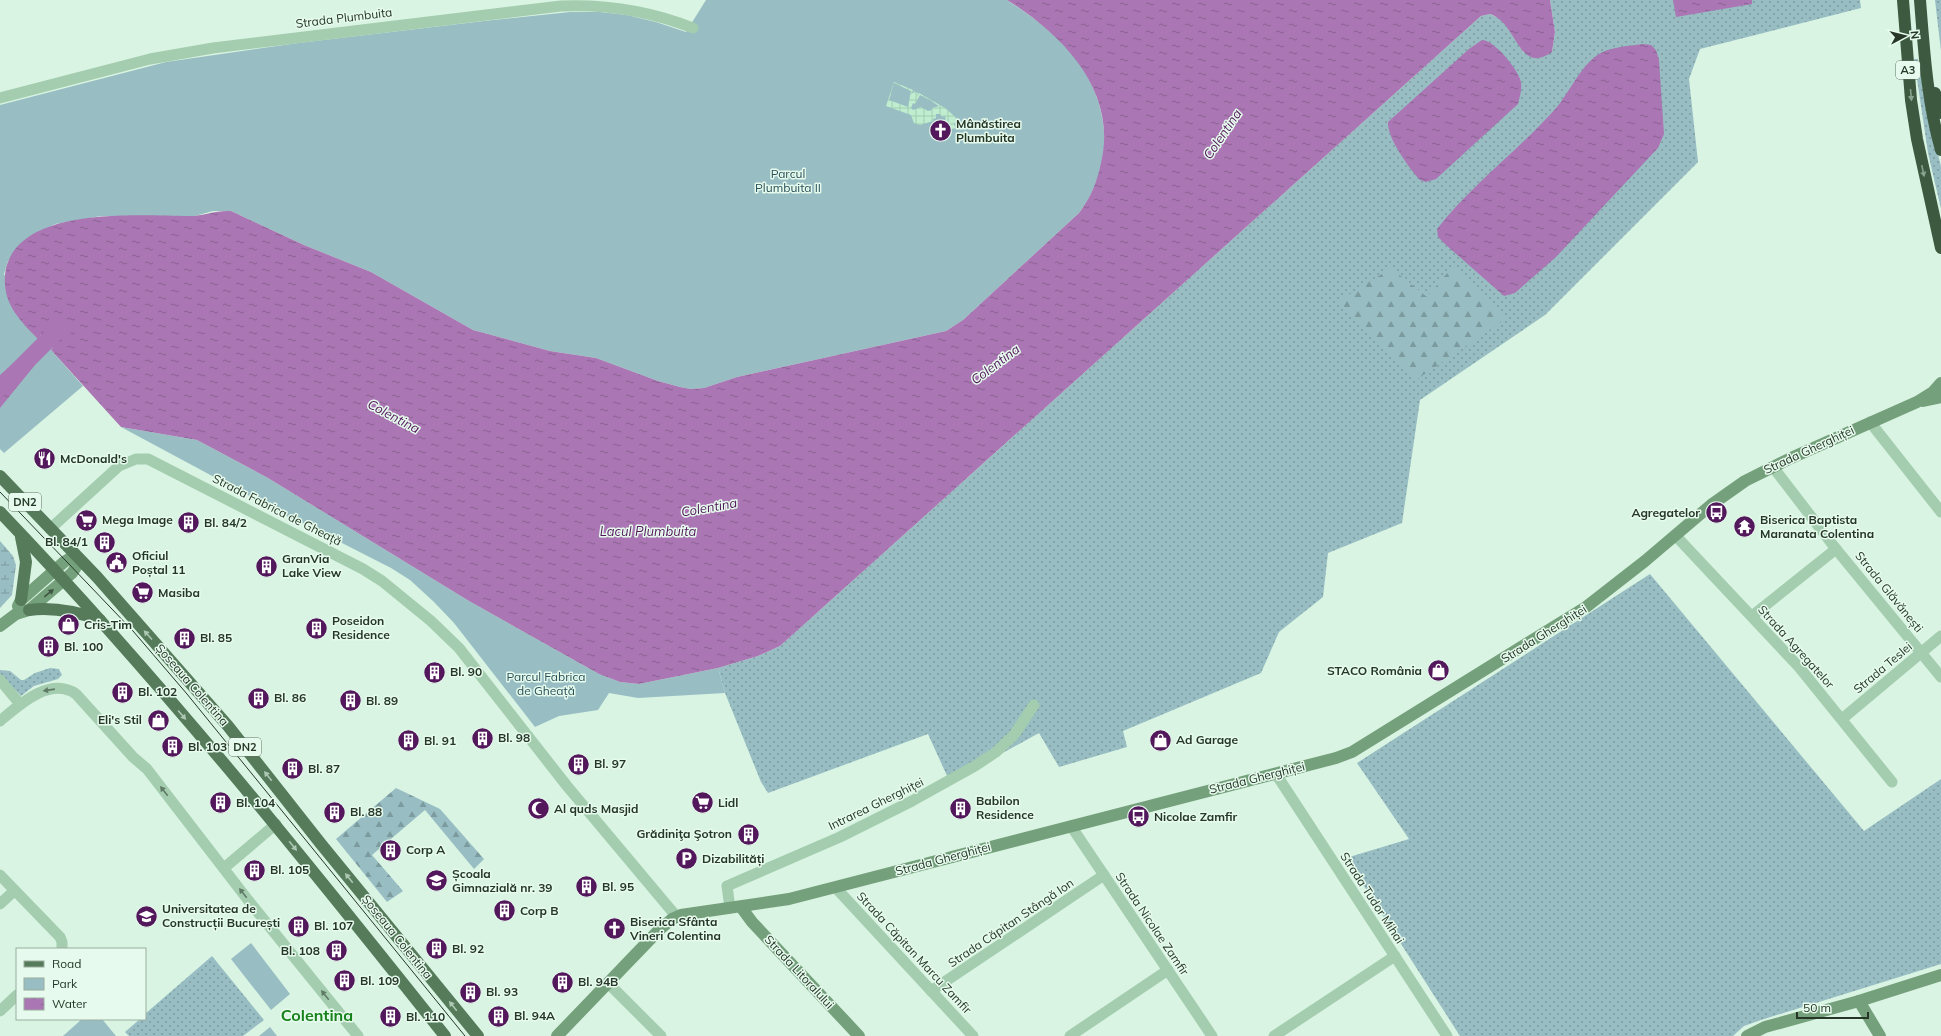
<svg xmlns="http://www.w3.org/2000/svg" width="1941" height="1036" viewBox="0 0 1941 1036" font-family="Mulish,sans-serif">
  <style>
    .grass { fill: url(#grass-dots) }
    .forest { fill: url(#forest-firs) }
    .wetland { fill: url(#wetland-marsh) }
    .green { fill: #98bec4 }
    .plaza { fill: url(#plaza-grid); fill-rule: evenodd }
    .water { fill: url(#water-ripples) }
    .lines { fill: none; stroke-linecap: round; stroke-linejoin: round }
    .river { stroke: #aa76b3; stroke-width: 17 }
    .street { stroke: #a4cdaf; stroke-width: 11 }
    .secondary { stroke: #75a07c; stroke-width: 12 }
    .primary { stroke: #567b5b; stroke-width: 12 }
    .highway { stroke: #3d5940; stroke-width: 12 }
    .tram { stroke: #263728; stroke-width: 1 }
    .oneway { fill: #89a28e }
    .oneway2 { fill: #3e5641 }
    .oneway3 { fill: #acc8b3 }
    .oneway4 { fill: #5f7a65 }
    .labels { text-anchor: middle; stroke-width: 3; stroke-linejoin: round; paint-order: stroke }
    .shield { fill: #e6fbed; stroke: #607263; stroke-width: 1 }
    .shield-label { font-size: 11px; font-weight: bold; fill: #263728 }
    .street-label { font-size: 12px; fill: #263728; stroke: #e6fbed }
    .poi-label { font-size: 12px; font-weight: bold; fill: #263728; stroke: #e6fbed; text-anchor: start }
    .park-label { font-size: 12px; fill: #284f58; stroke: #e6fbed }
    .water-label { font-size: 13px; font-style: italic; fill: #53185c; stroke: #e6fbed }
    .district-label { font-size: 16px; font-weight: bold; fill: #17811c; stroke: #e6fbed }
  </style>
  <defs>
    <pattern id="grass-dots" width="8" height="8" patternUnits="userSpaceOnUse"><rect width="8" height="8" fill="#98bec4"/><path d="M2 2h.1M6 6h.1" fill="none" stroke="#7c9b9f" stroke-width="1.8" stroke-linecap="round"/></pattern>
    <pattern id="forest-firs" width="22" height="20" patternUnits="userSpaceOnUse"><rect width="22" height="20" fill="#98bec4"/><path d="M5 1l3.5 6h-7zM16 11l3.5 6h-7z" fill="#7c9b9f"/></pattern>
    <pattern id="wetland-marsh" width="20" height="14" patternUnits="userSpaceOnUse"><rect width="20" height="14" fill="#98bec4"/><path d="M1 5h8M5 5V1M11 12h8M15 12V8" fill="none" stroke="#7c9b9f"/></pattern>
    <pattern id="plaza-grid" width="8" height="8" patternUnits="userSpaceOnUse"><rect width="8" height="8" fill="#bfedcf"/><path d="M0 4h8M4 0v8" fill="none" stroke="#a4ccb2"/></pattern>
    <pattern id="water-ripples" width="26" height="14" patternUnits="userSpaceOnUse"><rect width="26" height="14" fill="#aa76b3"/><path d="M2 4q2-2 4 0t4 0M15 11q2-2 4 0t4 0" fill="none" stroke="#8a6292"/></pattern>
  </defs>
  <rect width="100%" height="100%" fill="#d9f4e2"/>
  <!-- grass -->
  <g class="grass">
    <path d="M1550,0H1860L1861,8L1700,49L1689,79L1698,162L1545,315L1420,400L1402,523L1328,553L1323,597L1279,632L1261,673L1123,731L1127,747L1059,767L1039,733L968,772L948,778L928,734L768,793L761,782L725,693L718,668L758,656L780,646L1481,16L1490,14L1503,20L1524,53L1552,52L1555,32Z"/>
    <path d="M1935,0H1941V51Z"/>
    <path d="M1914,59H1918L1926,108L1941,166V209L1928,153Z"/>
    <path d="M1650,574L1864,831L1941,779V964L1761,1020L1744,1026L1733,1036H1460L1346,858L1409,839L1357,763Z"/>
    <path d="M50,668L59,669L62,675L58,679L34,686L21,696L0,674V670L10,671L21,680H24L35,673Z"/>
    <path d="M212,956L264,1020L243,1036H129L125,1032L140,1019H145V1014Z"/>
  </g>
  <!-- forest -->
  <g class="forest">
    <path d="M1453,266L1507,318L1416,380L1338,302L1391,268L1427,297Z"/>
    <path d="M396,788L440,809L484,859L474,869L425,810L372,855L403,891L387,902L336,839Z"/>
  </g>
  <!-- wetland -->
  <path class="wetland" d="M0,541L13,556L16,565L12,595L0,608Z"/>
  <!-- green -->
  <g class="green">
    <path d="M706,0H1007C1025,12 1044,25 1060,41C1108,88 1121,157 1079,213L963,320L946,331L737,377L704,388L691,389L680,387L658,381L596,358L550,351L473,330L371,272L304,245L231,211H213L195,216H101L55,224L25,241L8,261L4,274L38,338L41,335L53,347L51,350L83,386L4,453L0,449V105L166,62L298,43L484,21L570,12H600L627,15L656,22L686,32Z"/>
    <path d="M121,427L197,440L268,478L469,601L599,674L620,682L639,684L718,668L725,693L638,698L609,693L598,710L559,716L535,727L454,623L434,602L410,580L391,568L295,519L294,520Z"/>
    <path d="M251,943L290,994L271,1010L231,959Z"/>
    <path d="M82,1019H102L116,1036H63Z"/>
    <path d="M270,1027L277,1036H259Z"/>
  </g>
  <!-- plaza -->
  <path class="plaza" d="M894,82L913,90L911,95L914,91L918,93L917,97L919,93L945,108L960,121L955,122L954,125L956,128L947,130L945,116L942,117L940,114H936V118L933,119V121L920,125L914,123L911,115L886,106ZM894,83L911,91L908,107L889,100ZM920,95L928,99L939,106L932,108V110L928,111L921,107L913,110L911,108L913,103L915,104Z"/>
  <!-- water -->
  <g class="water">
    <path d="M1007,0H1550L1555,32L1552,52C1518,76 1518,23 1490,14L1481,16L780,646L758,656L718,668L639,684L620,682L599,674L469,601L268,478L197,440L121,427L51,350L53,347L41,335L38,339C17,318 0,300 6,268C22,205 140,216 189,216C204,216 216,210 231,211L304,245L371,272L473,330L550,351L596,358L658,381L680,387L691,389L704,388L737,377L946,331L963,320L1079,213C1091,197 1097,182 1101,163C1118,91 1063,35 1007,0Z"/>
    <path d="M1673,0H1752V4L1676,17Z"/>
    <path d="M1482,40C1494,40 1516,67 1520,79C1523,87 1520,96 1518,104L1436,179L1426,182L1420,180C1409,168 1387,138 1388,122L1469,49Z"/>
    <path d="M1643,44L1651,45L1656,50L1659,60L1664,134L1658,148L1556,257L1515,293L1504,296L1446,245L1438,237L1437,229C1472,184 1519,150 1557,107C1570,91 1579,69 1596,56C1608,47 1628,46 1643,44Z"/>
    <path d="M24,354L35,365L0,408V375Z"/>
  </g>
  <g class="lines">
    <!-- river -->
    <path class="river" d="M0,388L54,334L64,328"/>
    <!-- street -->
    <g class="street">
      <path d="M0,98L150,59L213,48L561,6C608,4 650,11 693,28"/>
      <path d="M1870,422L1941,512"/>
      <path d="M1773,467L1836,549L1941,677"/>
      <path d="M50,529L119,466L136,459H148L363,569L382,581L431,621L459,648L567,786L676,916"/>
      <path d="M1675,535L1799,667L1892,782"/>
      <path d="M1752,616L1836,549"/>
      <path d="M0,680L20,704"/>
      <path d="M1842,719L1941,636"/>
      <path d="M0,721C19,705 50,676 76,694L133,757L147,769L248,900L358,1036"/>
      <path d="M1276,774L1447,1036"/>
      <path d="M1071,826L1212,1036"/>
      <path d="M224,868L276,824"/>
      <path d="M0,875L60,937L62,942V949"/>
      <path d="M836,888L973,1036"/>
      <path d="M0,904L14,891"/>
      <path d="M730,908L727,886L840,837L912,801L975,766L996,752L1014,735L1034,705"/>
      <path d="M608,983L661,1036"/>
      <path d="M931,991L1104,875"/>
      <path d="M0,1011L17,995"/>
      <path d="M1070,1036L1168,970"/>
      <path d="M1274,1036L1395,956"/>
    </g>
    <!-- secondary -->
    <g class="secondary">
      <path d="M1923,401L1941,397"/>
      <path d="M18,606L21,600L64,562L75,555"/>
      <path d="M0,626L16,614L29,610L72,573L80,561"/>
      <path d="M741,907L752,922L859,1036"/>
      <path d="M1859,1001L1880,1036"/>
      <path d="M557,1036L659,930L672,919L681,915L789,899L1336,758L1352,752L1586,607L1645,561L1711,505L1745,481L1791,458L1917,402L1933,392L1941,383"/>
      <path d="M1747,1036L1765,1027L1859,1001L1941,975"/>
    </g>
    <!-- primary -->
    <g class="primary">
      <path d="M0,476L97,577L228,726L321,844L478,1036"/>
      <path d="M0,512C159,678 302,856 445,1036"/>
      <path d="M21,600L26,562L21,537"/>
      <path d="M29,610C53,607 78,612 100,620"/>
    </g>
    <!-- highway -->
    <g class="highway">
      <path d="M1903,0L1911,100L1917,139L1941,248"/>
      <path d="M1920,0C1924,50 1927,101 1941,150"/>
      <path d="M1935,93L1941,113"/>
    </g>
    <!-- tram -->
    <path class="tram" d="M0,492L133,631L187,694L465,1036"/>
  </g>
  <!-- one-way arrows -->
  <defs><path id="oneway-solid" d="M-6-.8H1V-3.2L6.5 0L1 3.2V.8H-6Z"/></defs>
  <g class="oneway">
    <use href="#oneway-solid" transform="translate(1911 95) rotate(85)"/>
    <use href="#oneway-solid" transform="translate(1923 171) rotate(78)"/>
  </g>
  <use class="oneway2" href="#oneway-solid" transform="translate(49 593) rotate(-39)"/>
  <g class="oneway3">
    <use href="#oneway-solid" transform="translate(148 635) rotate(-132)"/>
    <use href="#oneway-solid" transform="translate(182 715) rotate(49)"/>
    <use href="#oneway-solid" transform="translate(268 776) rotate(-128)"/>
    <use href="#oneway-solid" transform="translate(293 846) rotate(51)"/>
    <use href="#oneway-solid" transform="translate(349 878) rotate(-129)"/>
    <use href="#oneway-solid" transform="translate(453 1006) rotate(-129)"/>
  </g>
  <g class="oneway4">
    <use href="#oneway-solid" transform="translate(49 690) rotate(172)"/>
    <use href="#oneway-solid" transform="translate(164 791) rotate(-128)"/>
    <use href="#oneway-solid" transform="translate(243 893) rotate(-128)"/>
    <use href="#oneway-solid" transform="translate(325 995) rotate(-129)"/>
  </g>
  <!-- icons -->
  <defs>
    <symbol id="church-disc" viewBox="-11 -11 22 22"><circle r="9.5" fill="#53185c" stroke="#e6fbed"/><path d="M-1.2-6h2.4v3.5h3.3v2.4h-3.3V6h-2.4V-.1h-3.3v-2.4h3.3Z" fill="#fff"/></symbol>
    <symbol id="restaurant-disc" viewBox="-11 -11 22 22"><circle r="9.5" fill="#53185c" stroke="#e6fbed"/><path d="M-5-6h1v4h1v-4h1v4h1v-4h1v5L-1.5 .5V6h-2V.5L-5-1ZM5-6V6H3V1.5H1.5Q1.5-4 5-6Z" fill="#fff"/></symbol>
    <symbol id="bus-disc" viewBox="-11 -11 22 22"><circle r="9.5" fill="#53185c" stroke="#e6fbed"/><path d="M-5-6H5V4H4V6H2V4H-2V6H-4V4H-5ZM-3.5-4V0h7V-4ZM-3.5 1.2v1.5H-2V1.2ZM2 1.2v1.5H3.5V1.2Z" fill="#fff"/></symbol>
    <symbol id="supermarket-disc" viewBox="-11 -11 22 22"><circle r="9.5" fill="#53185c" stroke="#e6fbed"/><path d="M-6-5.5h2.5l.6 2H6L4.5 2H-2.5L-4.4-4H-6ZM-1.5 3.2a1.3 1.3 0 1 0 .1 0ZM3 3.2a1.3 1.3 0 1 0 .1 0Z" fill="#fff"/></symbol>
    <symbol id="building-disc" viewBox="-11 -11 22 22"><circle r="9.5" fill="#53185c" stroke="#e6fbed"/><path d="M-4-6H4V6H1V3H-1V6H-4ZM-2.5-4.3h1.7v1.8h-1.7ZM.8-4.3h1.7v1.8H.8ZM-2.5-1h1.7V.8h-1.7ZM.8-1h1.7V.8H.8Z" fill="#fff"/></symbol>
    <symbol id="temple-disc" viewBox="-11 -11 22 22"><circle r="9.5" fill="#53185c" stroke="#e6fbed"/><path d="M0-6L5-2H3V0L6.5 2.5H4V6H1.5V3h-3V6H-4V2.5H-6.5L-3 0V-2H-5Z" fill="#fff"/></symbol>
    <symbol id="civic-disc" viewBox="-11 -11 22 22"><circle r="9.5" fill="#53185c" stroke="#e6fbed"/><path d="M-.6-6.5H3V-4.5H.6V-3L4-1V1h2V6H-6V1h2V-1L-.6-3ZM-1.2 2.5V6h2.4V2.5Z" fill="#fff"/></symbol>
    <symbol id="shop-disc" viewBox="-11 -11 22 22"><circle r="9.5" fill="#53185c" stroke="#e6fbed"/><path d="M-5-2.5h2.3a2.7 3.5 0 0 1 5.4 0H5L5.5 6h-11ZM-1.5-2.5h3a1.5 2.3 0 0 0-3 0Z" fill="#fff"/></symbol>
    <symbol id="mosque-disc" viewBox="-11 -11 22 22"><circle r="9.5" fill="#53185c" stroke="#e6fbed"/><path d="M3.5-4.9A6 6 0 1 0 3.5 4.9A5 5 0 1 1 3.5-4.9Z" fill="#fff"/></symbol>
    <symbol id="parking-disc" viewBox="-11 -11 22 22"><circle r="9.5" fill="#53185c" stroke="#e6fbed"/><path d="M-3.5-5.5H1a3.5 3.5 0 0 1 0 7H-1V5.5H-3.5ZM-1-3.4V-.6H.8a1.4 1.4 0 0 0 0-2.8Z" fill="#fff"/></symbol>
    <symbol id="school-disc" viewBox="-11 -11 22 22"><circle r="9.5" fill="#53185c" stroke="#e6fbed"/><path d="M0-5L7-2L0 1L-7-2ZM-4 1L0 2.5L4 1V4Q0 6-4 4Z" fill="#fff"/></symbol>
    <symbol id="university-disc" viewBox="-11 -11 22 22"><circle r="9.5" fill="#53185c" stroke="#e6fbed"/><path d="M0-5L7-2L0 1L-7-2ZM-4 1L0 2.5L4 1V4Q0 6-4 4Z" fill="#fff"/></symbol>
  </defs>
  <g fill-rule="evenodd">
    <use href="#church-disc" x="928" y="118" width="25" height="25"/>
    <use href="#restaurant-disc" x="32" y="446" width="25" height="25"/>
    <use href="#bus-disc" x="1704" y="500" width="25" height="25"/>
    <use href="#supermarket-disc" x="74" y="508" width="25" height="25"/>
    <use href="#building-disc" x="176" y="510" width="25" height="25"/>
    <use href="#temple-disc" x="1732" y="514" width="25" height="25"/>
    <use href="#building-disc" x="92" y="530" width="25" height="25"/>
    <use href="#civic-disc" x="104" y="550" width="25" height="25"/>
    <use href="#building-disc" x="254" y="554" width="25" height="25"/>
    <use href="#supermarket-disc" x="130" y="580" width="25" height="25"/>
    <use href="#shop-disc" x="56" y="612" width="25" height="25"/>
    <use href="#building-disc" x="304" y="616" width="25" height="25"/>
    <use href="#building-disc" x="172" y="626" width="25" height="25"/>
    <use href="#building-disc" x="36" y="634" width="25" height="25"/>
    <use href="#shop-disc" x="1426" y="658" width="25" height="25"/>
    <use href="#building-disc" x="422" y="660" width="25" height="25"/>
    <use href="#building-disc" x="110" y="680" width="25" height="25"/>
    <use href="#building-disc" x="246" y="686" width="25" height="25"/>
    <use href="#building-disc" x="338" y="688" width="25" height="25"/>
    <use href="#shop-disc" x="146" y="708" width="25" height="25"/>
    <use href="#building-disc" x="470" y="726" width="25" height="25"/>
    <use href="#shop-disc" x="1148" y="728" width="25" height="25"/>
    <use href="#building-disc" x="396" y="728" width="25" height="25"/>
    <use href="#building-disc" x="160" y="734" width="25" height="25"/>
    <use href="#building-disc" x="566" y="752" width="25" height="25"/>
    <use href="#building-disc" x="280" y="756" width="25" height="25"/>
    <use href="#building-disc" x="208" y="790" width="25" height="25"/>
    <use href="#supermarket-disc" x="690" y="790" width="25" height="25"/>
    <use href="#building-disc" x="948" y="796" width="25" height="25"/>
    <use href="#mosque-disc" x="526" y="796" width="25" height="25"/>
    <use href="#building-disc" x="322" y="800" width="25" height="25"/>
    <use href="#bus-disc" x="1126" y="804" width="25" height="25"/>
    <use href="#building-disc" x="736" y="822" width="25" height="25"/>
    <use href="#building-disc" x="378" y="838" width="25" height="25"/>
    <use href="#parking-disc" x="674" y="846" width="25" height="25"/>
    <use href="#building-disc" x="242" y="858" width="25" height="25"/>
    <use href="#school-disc" x="424" y="868" width="25" height="25"/>
    <use href="#building-disc" x="574" y="874" width="25" height="25"/>
    <use href="#building-disc" x="492" y="898" width="25" height="25"/>
    <use href="#university-disc" x="134" y="904" width="25" height="25"/>
    <use href="#building-disc" x="286" y="914" width="25" height="25"/>
    <use href="#church-disc" x="602" y="916" width="25" height="25"/>
    <use href="#building-disc" x="424" y="936" width="25" height="25"/>
    <use href="#building-disc" x="324" y="938" width="25" height="25"/>
    <use href="#building-disc" x="332" y="968" width="25" height="25"/>
    <use href="#building-disc" x="550" y="970" width="25" height="25"/>
    <use href="#building-disc" x="458" y="980" width="25" height="25"/>
    <use href="#building-disc" x="486" y="1004" width="25" height="25"/>
    <use href="#building-disc" x="378" y="1004" width="25" height="25"/>
  </g>
  <g class="labels">
    <!-- shield labels -->
    <g class="shield">
      <rect x="1896" y="61" width="24" height="18" rx="3"/>
      <rect x="9" y="493" width="32" height="18" rx="3"/>
      <rect x="229" y="738" width="32" height="18" rx="3"/>
    </g>
    <g class="shield-label">
      <text x="1908" y="74">A3</text>
      <text x="25" y="506">DN2</text>
      <text x="245" y="751">DN2</text>
    </g>
    <!-- street labels -->
    <g class="street-label">
      <text transform="translate(344 18) rotate(-7)" y="4">Strada Plumbuita</text>
      <text transform="translate(1809 450) rotate(-25)" y="4">Strada Gherghiței</text>
      <text transform="translate(277 510) rotate(27)" y="4">Strada Fabrica de Gheață</text>
      <text transform="translate(1889 592) rotate(51)" y="4">Strada Glăvănești</text>
      <text transform="translate(1544 634) rotate(-32)" y="4">Strada Gherghiței</text>
      <text transform="translate(1796 647) rotate(48)" y="4">Strada Agregatelor</text>
      <text transform="translate(1883 668) rotate(-40)" y="4">Strada Teslei</text>
      <text transform="translate(192 685) rotate(49)" y="4">Șoseaua Colentina</text>
      <text transform="translate(1257 778) rotate(-14)" y="4">Strada Gherghiței</text>
      <text transform="translate(876 804) rotate(-26)" y="4">Intrarea Gherghiței</text>
      <text transform="translate(943 859) rotate(-15)" y="4">Strada Gherghiței</text>
      <text transform="translate(1372 898) rotate(57)" y="4">Strada Tudor Mihai</text>
      <text transform="translate(1011 923) rotate(-34)" y="4">Strada Căpitan Stângă Ion</text>
      <text transform="translate(1152 924) rotate(56)" y="4">Strada Nicolae Zamfir</text>
      <text transform="translate(397 937) rotate(51)" y="4">Șoseaua Colentina</text>
      <text transform="translate(914 953) rotate(47)" y="4">Strada Căpitan Marcu Zamfir</text>
      <text transform="translate(799 972) rotate(47)" y="4">Strada Litoralului</text>
    </g>
    <!-- poi labels -->
    <g class="poi-label">
      <text x="956" y="128">Mânăstirea<tspan x="956" dy="14">Plumbuita</tspan></text>
      <text x="60" y="463">McDonald's</text>
      <text x="1700" y="517" text-anchor="end">Agregatelor</text>
      <text x="102" y="524">Mega Image</text>
      <text x="1760" y="524">Biserica Baptista<tspan x="1760" dy="14">Maranata Colentina</tspan></text>
      <text x="204" y="527">Bl. 84/2</text>
      <text x="88" y="546" text-anchor="end">Bl. 84/1</text>
      <text x="132" y="560">Oficiul<tspan x="132" dy="14">Poștal 11</tspan></text>
      <text x="282" y="563">GranVia<tspan x="282" dy="14">Lake View</tspan></text>
      <text x="158" y="597">Masiba</text>
      <text x="332" y="625">Poseidon<tspan x="332" dy="14">Residence</tspan></text>
      <text x="84" y="629">Cris-Tim</text>
      <text x="200" y="642">Bl. 85</text>
      <text x="64" y="651">Bl. 100</text>
      <text x="1422" y="675" text-anchor="end">STACO România</text>
      <text x="450" y="676">Bl. 90</text>
      <text x="138" y="696">Bl. 102</text>
      <text x="274" y="702">Bl. 86</text>
      <text x="366" y="705">Bl. 89</text>
      <text x="142" y="724" text-anchor="end">Eli's Stil</text>
      <text x="498" y="742">Bl. 98</text>
      <text x="1176" y="744">Ad Garage</text>
      <text x="424" y="745">Bl. 91</text>
      <text x="188" y="751">Bl. 103</text>
      <text x="594" y="768">Bl. 97</text>
      <text x="308" y="773">Bl. 87</text>
      <text x="976" y="805">Babilon<tspan x="976" dy="14">Residence</tspan></text>
      <text x="236" y="807">Bl. 104</text>
      <text x="718" y="807">Lidl</text>
      <text x="554" y="813">Al quds Masjid</text>
      <text x="350" y="816">Bl. 88</text>
      <text x="1154" y="821">Nicolae Zamfir</text>
      <text x="732" y="838" text-anchor="end">Grădiniţa Şotron</text>
      <text x="406" y="854">Corp A</text>
      <text x="702" y="863">Dizabilități</text>
      <text x="270" y="874">Bl. 105</text>
      <text x="452" y="878">Școala<tspan x="452" dy="14">Gimnazială nr. 39</tspan></text>
      <text x="602" y="891">Bl. 95</text>
      <text x="162" y="913">Universitatea de<tspan x="162" dy="14">Construcții București</tspan></text>
      <text x="520" y="915">Corp B</text>
      <text x="630" y="926">Biserica Sfânta<tspan x="630" dy="14">Vineri Colentina</tspan></text>
      <text x="314" y="930">Bl. 107</text>
      <text x="452" y="953">Bl. 92</text>
      <text x="320" y="955" text-anchor="end">Bl. 108</text>
      <text x="360" y="985">Bl. 109</text>
      <text x="578" y="986">Bl. 94B</text>
      <text x="486" y="996">Bl. 93</text>
      <text x="514" y="1020">Bl. 94A</text>
      <text x="406" y="1021">Bl. 110</text>
    </g>
    <!-- park labels -->
    <g class="park-label">
      <text x="788" y="178">Parcul<tspan x="788" dy="14">Plumbuita II</tspan></text>
      <text x="546" y="681">Parcul Fabrica<tspan x="546" dy="14">de Gheață</tspan></text>
    </g>
    <!-- water labels -->
    <g class="water-label">
      <text transform="translate(1222 134) rotate(-56)" y="5">Colentina</text>
      <text transform="translate(995 364) rotate(-37)" y="5">Colentina</text>
      <text transform="translate(394 416) rotate(28)" y="5">Colentina</text>
      <text transform="translate(709 507) rotate(-10)" y="5">Colentina</text>
      <text x="648" y="536">Lacul Plumbuita</text>
    </g>
    <!-- district labels -->
    <g class="district-label">
      <text x="317" y="1021">Colentina</text>
    </g>
  </g>
  <!-- legend -->
  <rect x="16" y="948" width="130" height="72" fill="#e6fbed" stroke="#99ad9e"/>
  <rect x="24" y="961" width="20" height="6" fill="#567b5b" stroke="#99ad9e"/>
  <text x="52" y="968" font-size="12" fill="#263728">Road</text>
  <rect x="24" y="978" width="20" height="12" fill="#98bec4" stroke="#99ad9e"/>
  <text x="52" y="988" font-size="12" fill="#263728">Park</text>
  <rect x="24" y="998" width="20" height="12" fill="url(#water-ripples)" stroke="#99ad9e"/>
  <text x="52" y="1008" font-size="12" fill="#263728">Water</text>
  <!-- north arrow -->
  <g transform="translate(1905 36) rotate(83)" stroke="#e6fbed" stroke-width="3" paint-order="stroke">
  <path d="M0-3L7 15L0 10L-7 15Z" fill="#263728"/>
  <text y="-6" font-size="11" font-weight="bold" text-anchor="middle" fill="#263728">N</text>
  </g>
  <!-- scale -->
  <path d="M1797 1012v6h71v-6" fill="none" stroke="#263728" stroke-width="2"/>
  <text x="1803" y="1012" font-size="12" fill="#263728" stroke="#e6fbed" stroke-width="3" paint-order="stroke">50 m</text>
</svg>
